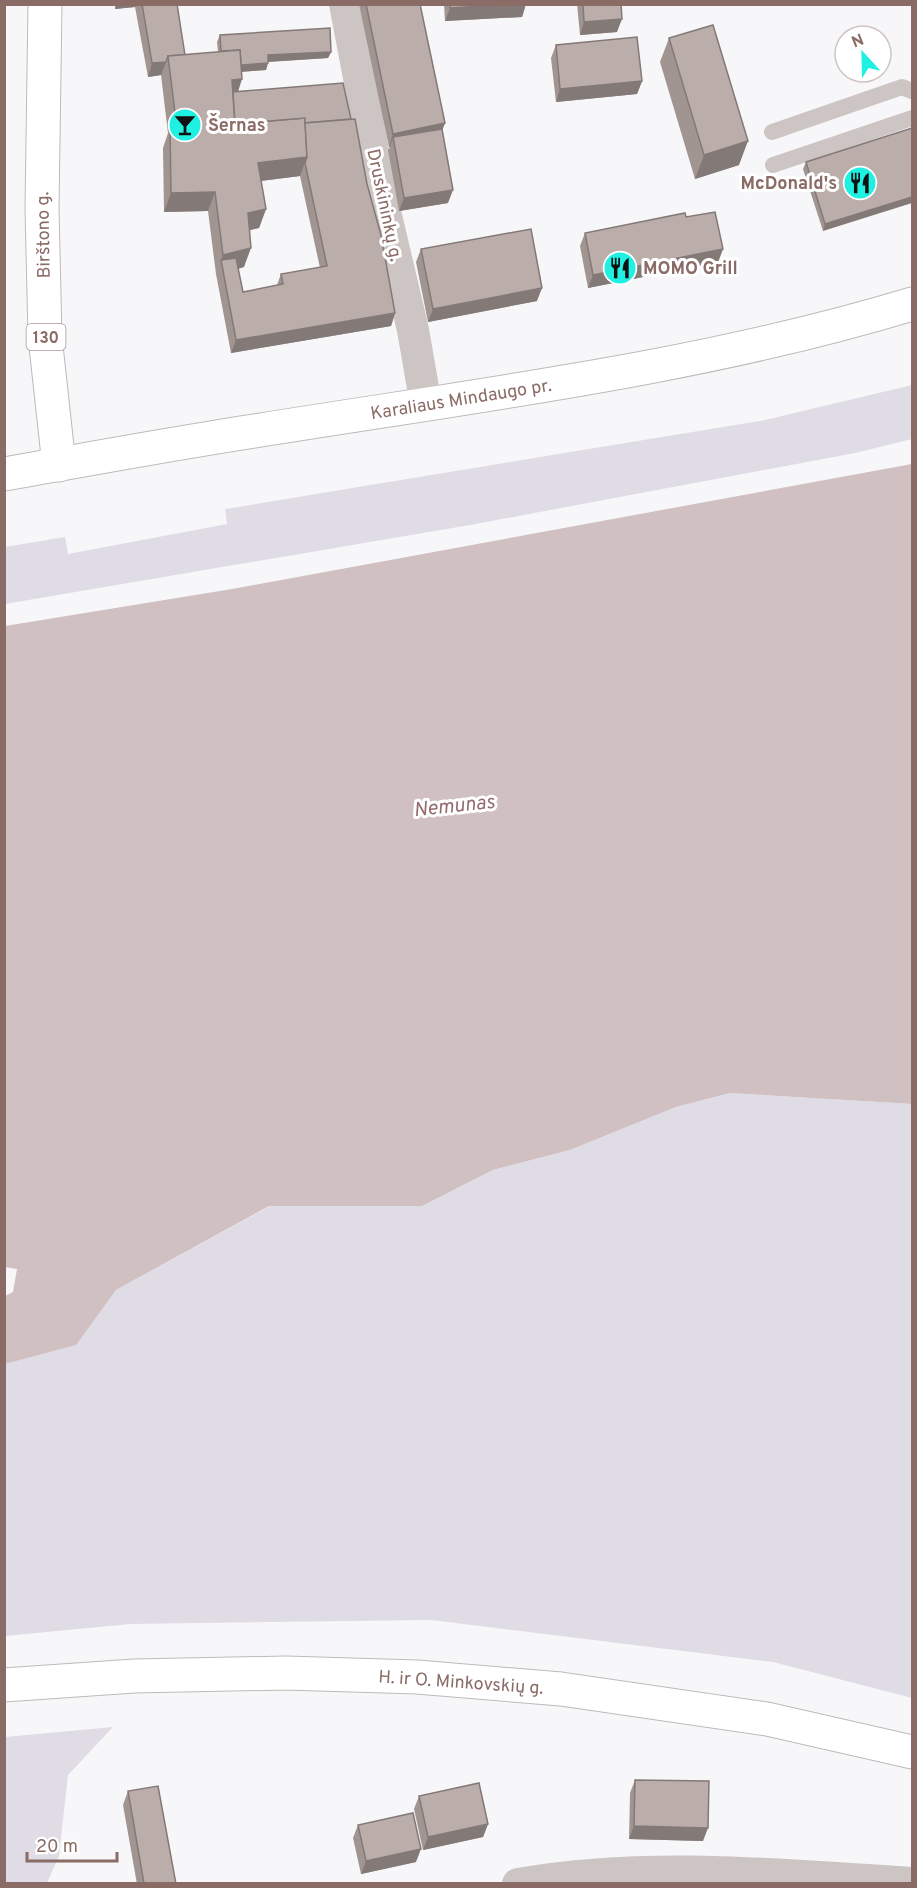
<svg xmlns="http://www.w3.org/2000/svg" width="917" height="1888" viewBox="0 0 917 1888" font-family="Overpass,sans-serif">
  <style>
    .green { fill: #dfdce6 }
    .water { fill: #d1c0c1 }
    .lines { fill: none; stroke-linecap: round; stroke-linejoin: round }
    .primary-casing { stroke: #c1b9b7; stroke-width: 35 }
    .lane { stroke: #cdc5c4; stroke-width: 16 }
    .street { stroke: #cdc5c4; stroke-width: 32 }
    .primary { stroke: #fff; stroke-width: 33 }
    .wall { fill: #a19592; fill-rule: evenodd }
    .shaded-wall { fill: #837977 }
    .building { fill: #bbadaa; stroke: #837977; stroke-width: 1.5 }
    .labels { text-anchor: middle; stroke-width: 6; stroke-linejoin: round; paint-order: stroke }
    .shield { fill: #fff; stroke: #ad9794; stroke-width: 1.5 }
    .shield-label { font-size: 16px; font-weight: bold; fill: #8a6b66 }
    .poi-label { font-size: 18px; font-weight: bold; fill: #8a6b66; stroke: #fff; text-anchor: start }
    .street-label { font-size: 18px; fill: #8a6b66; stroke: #fff }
    .water-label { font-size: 20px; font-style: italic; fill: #946c6e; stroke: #fff }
  </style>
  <rect width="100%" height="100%" fill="#f7f7f9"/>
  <!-- green -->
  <g class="green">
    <path d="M912,385V439L855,453L470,525L5,604V547L65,537L68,554L227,524L225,509L765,420Z"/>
    <path d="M730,1093L912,1104V1698L773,1662L431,1620L130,1624L5,1636V1364L75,1345L116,1290L270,1206H422L493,1170L570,1150L676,1107Z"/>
    <path d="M113,1727L68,1775L59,1856L47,1883H5V1737Z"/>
  </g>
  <!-- water -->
  <path class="water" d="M912,464V1104L730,1093L676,1107L570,1150L493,1170L422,1206H269L116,1290L76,1345L5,1364V1296L13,1292L17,1269L4,1267L5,626L232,589Z"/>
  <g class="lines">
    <defs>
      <g id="primary">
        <path d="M45,4L42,208L45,337L59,465"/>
        <path d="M4,474C90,459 175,443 261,430C478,395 701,368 912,304"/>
        <path d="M4,1685L134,1676L286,1673L417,1677L561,1689L767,1719L912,1752"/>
      </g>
    </defs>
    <!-- primary casing -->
    <use href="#primary" class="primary-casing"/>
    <!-- lane -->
    <g class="lane">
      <path d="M772,132L902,87L912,91"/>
      <path d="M773,165L912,118"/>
    </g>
    <!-- street -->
    <g class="street">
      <path d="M345,4L383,203L413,330L426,405"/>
      <path d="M518,1884C648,1861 782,1875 912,1883"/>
    </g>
    <!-- primary -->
    <use href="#primary" class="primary"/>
  </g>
  <!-- wall -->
  <g class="wall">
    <path d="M115,4H177L185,55L218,52L217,42L220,35L331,52L328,58L268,62L266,70L242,72L238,92L351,119L367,184L395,313L391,326L231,353L216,274L208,211L164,212L163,148L168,133L161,75L148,77L135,7L115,9ZM300,176L320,268L281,274L277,285L243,292L238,269L244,267L249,230L259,228L266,209L261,181Z"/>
    <path d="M359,4H420L445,123L442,130L448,203L399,211L388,150L390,147H389Z"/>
    <path d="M444,4H526L522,17L445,21Z"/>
    <path d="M577,4H621L617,32L580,35Z"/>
    <path d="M669,38L739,165L695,179L660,62Z"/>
    <path d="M556,45L642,81L637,94L556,102L551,58Z"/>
    <path d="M912,128L823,231L803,169L806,162Z"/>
    <path d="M686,217L723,249L718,262L588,288L580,246L585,233Z"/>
    <path d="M421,249L537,301L428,322L416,262Z"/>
    <path d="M635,1780L703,1841L629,1839L630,1793Z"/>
    <path d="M128,1791L176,1884H137L123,1805Z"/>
    <path d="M419,1796L488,1824L483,1837L423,1850L414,1809Z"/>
    <path d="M358,1825L416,1862L361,1874L353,1838Z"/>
  </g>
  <!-- shaded-wall -->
  <g class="shaded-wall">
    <path d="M117,4H136L135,7L115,9Z"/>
    <path d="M512,4H526L522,17L445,21L450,8Z"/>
    <path d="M622,19L617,32L580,35L584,22Z"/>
    <path d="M331,52L328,58L265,62L268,55Z"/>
    <path d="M166,62L161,75L148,77L152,63Z"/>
    <path d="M268,63L266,70L234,72L236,66Z"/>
    <path d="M242,79L236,98L228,99L232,80Z"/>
    <path d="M642,81L637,94L556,102L560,89Z"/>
    <path d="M445,123L440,136L393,137L390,147H389L393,134Z"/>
    <path d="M748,141L739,165L695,179L704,155Z"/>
    <path d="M307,157L300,176L251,182L258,163Z"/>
    <path d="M453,190L448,203L399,211L404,198Z"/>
    <path d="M215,192L208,211L164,212L171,193Z"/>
    <path d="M912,197V203L823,231L825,224Z"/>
    <path d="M266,209L259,228L241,232L248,213Z"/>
    <path d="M251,248L244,267L223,272L221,260L223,255Z"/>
    <path d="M723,249L718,262L588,288L593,275Z"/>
    <path d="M542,288L537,301L428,322L433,309Z"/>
    <path d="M395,313L391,326L231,353L236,340Z"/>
    <path d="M488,1824L483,1837L423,1850L428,1837Z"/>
    <path d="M634,1826L708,1828L703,1841L629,1839Z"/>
    <path d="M421,1849L416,1862L361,1874L366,1861Z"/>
  </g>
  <!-- building -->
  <g class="building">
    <path d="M142,4H177L185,55L168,56L166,62L152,63Z"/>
    <path d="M366,4H420L445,123L393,134Z"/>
    <path d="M450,4H512L450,8Z"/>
    <path d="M583,4H621L622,19L584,22Z"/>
    <path d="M713,25L748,141L704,155L669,38Z"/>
    <path d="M330,28L331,52L268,55V63L241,65L240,50L221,51L220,35Z"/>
    <path d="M637,37L642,81L560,89L556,45Z"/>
    <path d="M240,50L242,79L232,80L235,124L305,118L307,157L258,163L266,209L248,213L251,248L223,255L215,192L171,193L170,129H177L168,56Z"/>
    <path d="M343,83L351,119L305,123V118L235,124L233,92Z"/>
    <path d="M355,119L367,184L381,235L395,313L236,340L221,260L236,258L243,292L283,284L281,274L327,266L305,163L307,157L305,123Z"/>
    <path d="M912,128V197L825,224L806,162Z"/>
    <path d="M442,129L453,190L404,198L393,137Z"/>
    <path d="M715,212L723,249L593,275L585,233L685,213L686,217Z"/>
    <path d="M531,229L542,288L433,309L421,249Z"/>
    <path d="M635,1780L709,1781L708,1828L634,1826Z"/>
    <path d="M479,1783L488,1824L428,1837L419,1796Z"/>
    <path d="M158,1786L176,1884H144L128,1791Z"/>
    <path d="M413,1813L421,1849L366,1861L358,1825Z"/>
  </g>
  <!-- icons -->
  <defs>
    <symbol id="bar-disc" viewBox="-11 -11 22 22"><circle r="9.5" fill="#20f0e2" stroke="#fff"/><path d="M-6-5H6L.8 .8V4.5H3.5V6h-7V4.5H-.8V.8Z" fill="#111"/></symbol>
    <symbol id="restaurant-disc" viewBox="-11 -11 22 22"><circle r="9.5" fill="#20f0e2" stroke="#fff"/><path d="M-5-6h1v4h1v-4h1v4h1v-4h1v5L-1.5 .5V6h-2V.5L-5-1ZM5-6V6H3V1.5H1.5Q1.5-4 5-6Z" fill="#111"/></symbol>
  </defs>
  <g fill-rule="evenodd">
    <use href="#bar-disc" x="166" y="106" width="38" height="38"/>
    <use href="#restaurant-disc" x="841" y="164" width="38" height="38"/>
    <use href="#restaurant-disc" x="601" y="249" width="38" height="38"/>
  </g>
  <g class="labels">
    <!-- shield labels -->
    <rect class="shield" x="26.5" y="324" width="39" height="26" rx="4.5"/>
    <g class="shield-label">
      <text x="46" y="343">130</text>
    </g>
    <!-- poi labels -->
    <g class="poi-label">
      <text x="208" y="131">Šernas</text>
      <text x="837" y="189" text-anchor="end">McDonald's</text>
      <text x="643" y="274">MOMO Grill</text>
    </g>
    <!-- street labels -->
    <g class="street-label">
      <text transform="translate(385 205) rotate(78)" y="6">Druskininkų g.</text>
      <text transform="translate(43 235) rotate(-91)" y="6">Birštono g.</text>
      <text transform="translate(461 399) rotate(-9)" y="6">Karaliaus Mindaugo pr.</text>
      <text transform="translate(461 1682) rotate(4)" y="6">H. ir O. Minkovskių g.</text>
    </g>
    <!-- water labels -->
    <g class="water-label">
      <text transform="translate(454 805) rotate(-6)" y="7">Nemunas</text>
    </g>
  </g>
  <!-- border -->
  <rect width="917" height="1888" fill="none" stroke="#8a6b66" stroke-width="12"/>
  <!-- north arrow -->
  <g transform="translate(863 54) rotate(338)"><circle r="28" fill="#ffffff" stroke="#d0c4c2" stroke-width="1.5"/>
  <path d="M0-4.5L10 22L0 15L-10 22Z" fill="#20f0e2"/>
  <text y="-9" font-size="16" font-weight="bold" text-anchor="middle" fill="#8a6b66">N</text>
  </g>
  <!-- scale -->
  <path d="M27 1852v9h90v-9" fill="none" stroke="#8a6b66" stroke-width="3"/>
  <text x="36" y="1852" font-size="18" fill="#8a6b66" stroke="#ffffff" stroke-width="4.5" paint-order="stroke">20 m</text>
</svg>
